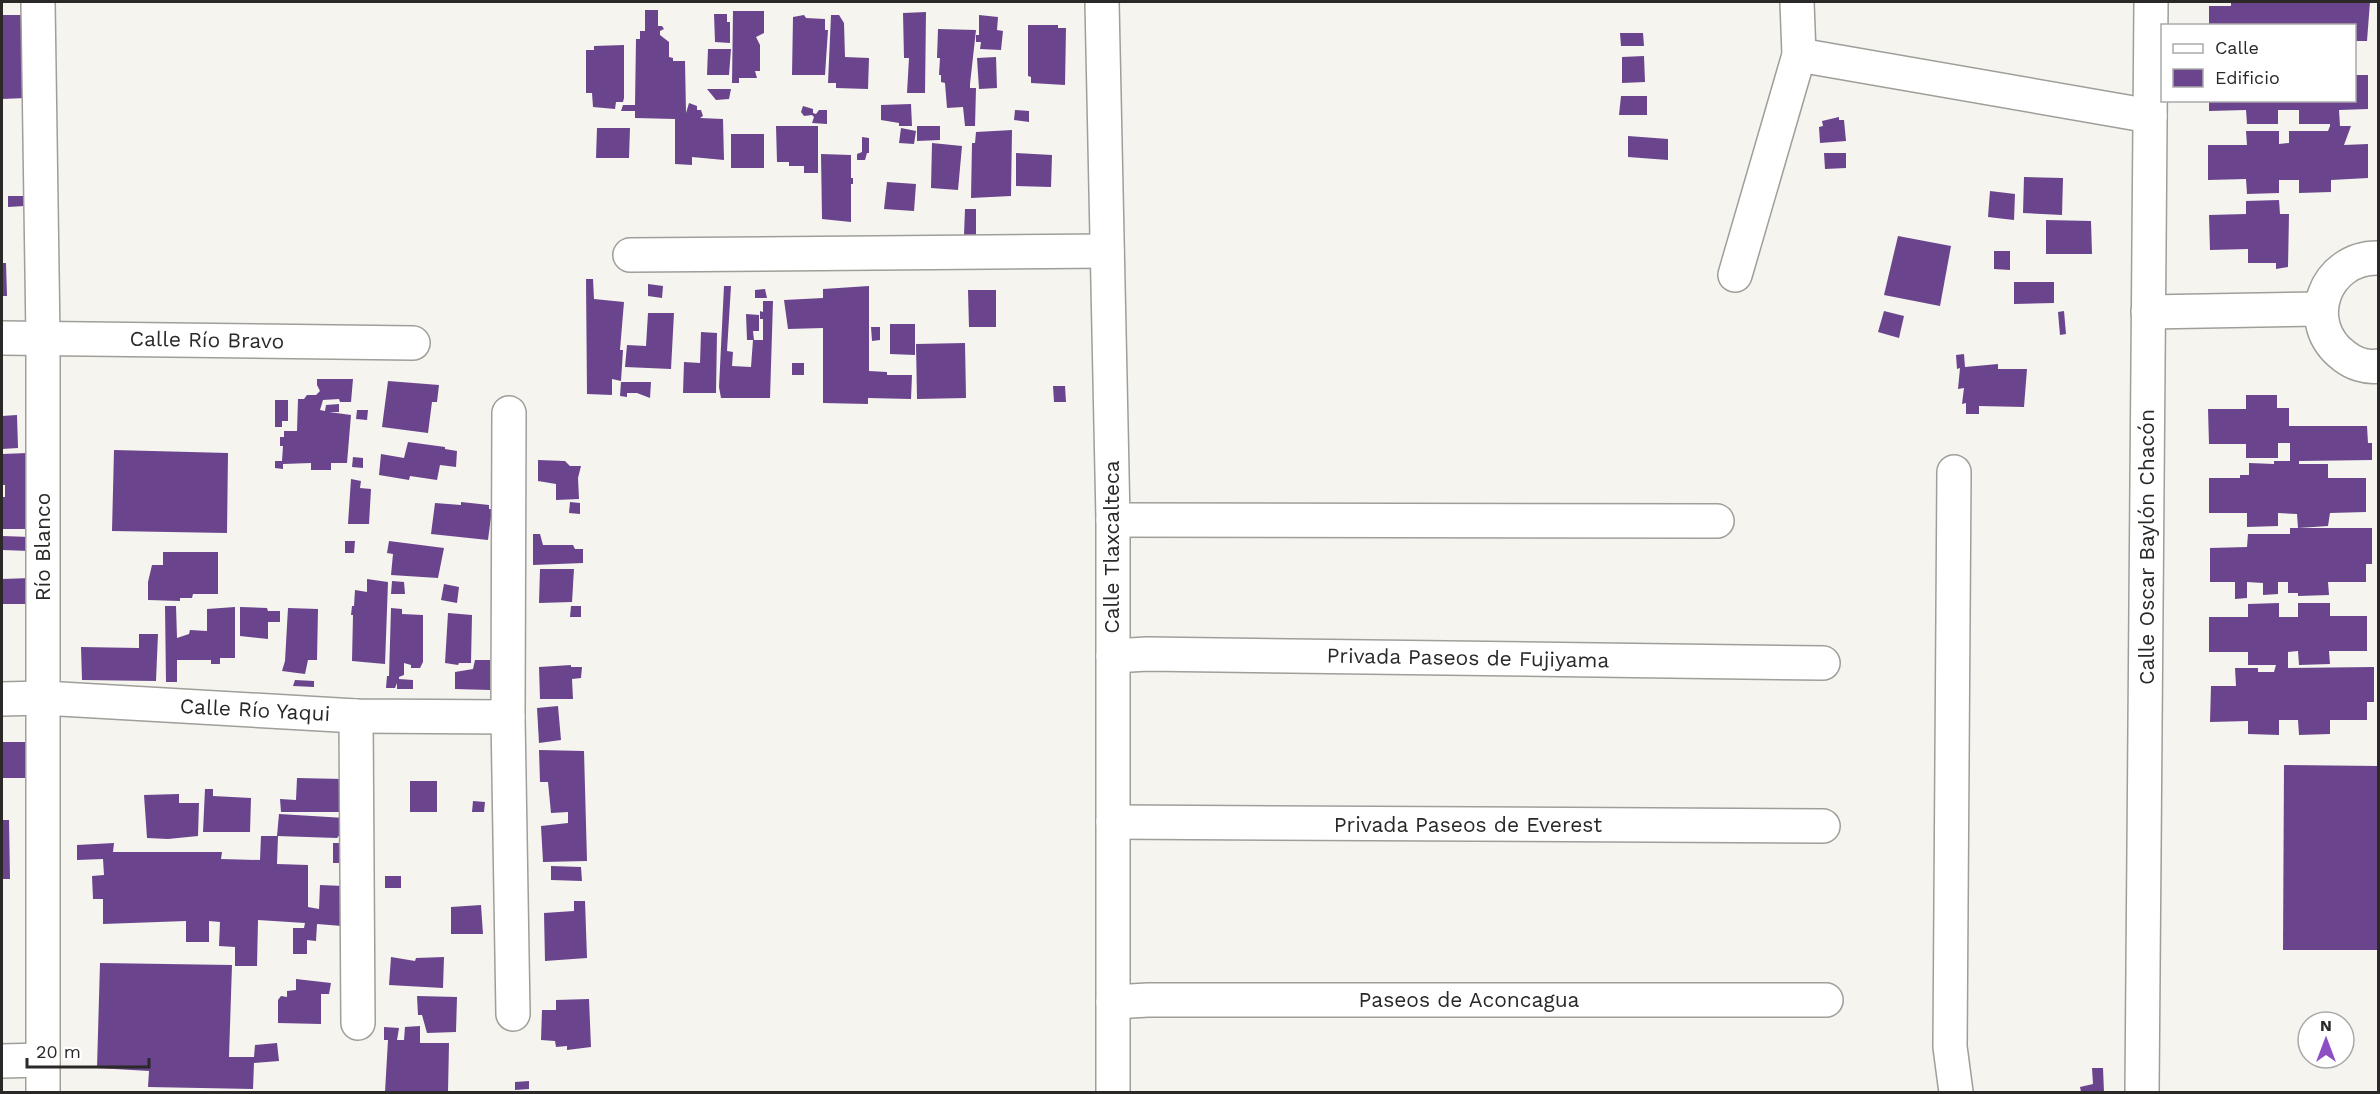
<svg xmlns="http://www.w3.org/2000/svg" width="2380" height="1094" viewBox="0 0 2380 1094" font-family="'Work Sans',sans-serif">
  <style>
    .building { fill: #6a458d }
    .lines { fill: none; stroke-linecap: round; stroke-linejoin: round }
    .minor-casing { stroke: #9f9e99; stroke-width: 36 }
    .minor { stroke: #fff; stroke-width: 33 }
    .labels { text-anchor: middle; stroke-width: 6; stroke-linejoin: round; paint-order: stroke }
    .street-label { font-size: 21px; fill: #2a2927; stroke: #fff }
  </style>
  <rect width="100%" height="100%" fill="#f5f4ee"/>
  <!-- building -->
  <g class="building">
    <path d="M2231,2H2370L2367,41H2355V26H2209V6H2231Z"/>
    <path d="M645,10H658V26H662L664,29L660,31V35L669,42V57L673,58V61H685L686,113L689,103L697,106V110H701L703,116L700,118L723,119L724,160L692,157V165L675,164V119L635,118V111H621L623,105H635L636,39H640V31H645Z"/>
    <path d="M733,11H764V33L756,37L760,45V71H755L757,78H739V83H732Z"/>
    <path d="M926,12L925,93H907L909,58H904L903,13Z"/>
    <path d="M714,14H727V22H730V43L715,42Z"/>
    <path d="M2,15H25L26,98L2,99Z"/>
    <path d="M804,15L806,18L825,19V30H828L825,75H792L793,17Z"/>
    <path d="M831,15H839L844,23L845,57L869,58L868,89L836,88V83H828Z"/>
    <path d="M979,15L998,17L997,30L1003,31L1001,50L980,49L981,42H976V35H979Z"/>
    <path d="M1028,25H1058V28H1066L1065,85L1031,83V77L1028,76Z"/>
    <path d="M938,29L976,30L970,84V88H976L975,126H965L963,107L947,108L945,83L941,82V75H939L940,58H937Z"/>
    <path d="M1620,33H1643L1644,46H1621Z"/>
    <path d="M624,45V98L623,102H616L615,109L593,107L592,93H586V50H594V46Z"/>
    <path d="M708,49H731L729,75H707Z"/>
    <path d="M1644,56L1645,82L1622,83V57Z"/>
    <path d="M996,57L997,88L979,89L977,58Z"/>
    <path d="M2355,75H2368V109L2339,110L2340,126H2351L2344,145L2368,144V178L2331,180V192L2299,193V180H2279V193L2247,194L2246,179L2208,180V145H2247L2246,131H2279V144L2289,143V131H2328L2330,126V124H2299V110H2278V124H2247L2246,110L2209,111V100H2355Z"/>
    <path d="M707,89H731L729,99L716,100Z"/>
    <path d="M1621,96H1647V115H1619Z"/>
    <path d="M911,104L912,126H899V123L881,120V105Z"/>
    <path d="M803,106L813,109V113L816,114L819,110H827V124L812,123L814,117L812,115L804,116L801,112Z"/>
    <path d="M1015,110L1029,111V122L1014,120Z"/>
    <path d="M1839,117V120H1844L1846,141L1820,143L1819,127L1823,126L1822,121Z"/>
    <path d="M776,126H818V173H804V166H789V162H777Z"/>
    <path d="M917,126H940V140L917,141Z"/>
    <path d="M597,128H630L629,158H596Z"/>
    <path d="M901,128L916,131L914,144L899,143Z"/>
    <path d="M1012,130L1011,196L971,198L972,143H975L976,132Z"/>
    <rect x="731" y="134" width="33" height="34"/>
    <path d="M1628,136L1668,139V160L1628,157Z"/>
    <path d="M862,137L869,138V153H867L865,160H857V154L862,152Z"/>
    <path d="M932,143L962,146L958,190L931,188Z"/>
    <path d="M1016,153L1052,155L1051,187L1016,186Z"/>
    <path d="M1824,153H1846V168L1825,169Z"/>
    <path d="M821,154L851,155V178H853V184H851V222L822,219Z"/>
    <path d="M2024,177L2063,178L2062,215L2023,213Z"/>
    <path d="M887,182L916,184L914,211L884,209Z"/>
    <path d="M1990,191L2015,194L2014,220L1988,217Z"/>
    <path d="M8,196H25V206L8,207Z"/>
    <path d="M2279,200L2280,214H2289L2288,267L2276,269V263H2248V249L2210,250L2209,215L2246,214V201Z"/>
    <path d="M965,209H976V235H964Z"/>
    <path d="M2046,220L2091,221L2092,254H2046Z"/>
    <path d="M1898,236L1951,246L1940,306L1884,295Z"/>
    <path d="M1994,251H2010V270L1994,269Z"/>
    <path d="M2,263H6L7,296H2Z"/>
    <path d="M586,279H593L594,299L624,302L620,350H623L621,381L612,379V395L587,394Z"/>
    <path d="M2014,282H2054V303L2014,304Z"/>
    <path d="M648,284L663,286L662,298L648,296Z"/>
    <path d="M724,286H731L727,351L733,352L732,366L751,367L753,340H763V319H760V311L763,312V301H773L770,398H721L719,387Z"/>
    <path d="M869,286V371L887,372V375H912L911,399L868,398V404L823,403V305V328L788,329L784,300L823,298V289Z"/>
    <path d="M765,289L767,298H755V290Z"/>
    <path d="M968,290H996V327H969Z"/>
    <path d="M1884,311L1904,316L1899,338L1878,332Z"/>
    <path d="M2064,311L2066,334L2060,335L2058,312Z"/>
    <path d="M648,313H674L671,369L625,367L627,345L646,346Z"/>
    <path d="M746,314L759,315V331H753L754,340H747Z"/>
    <path d="M890,324H915V355L890,354Z"/>
    <path d="M871,327H880V340L872,341Z"/>
    <path d="M701,332L717,333L716,393H683L684,362L700,363Z"/>
    <path d="M965,343L966,398L917,399L916,344Z"/>
    <path d="M1964,354L1965,367L1998,364V369H2027L2024,407L1979,406V414H1966V403L1962,404L1964,388L1958,389L1960,368L1957,369L1956,355Z"/>
    <rect x="792" y="363" width="12" height="12"/>
    <path d="M317,379H353L351,402H340L339,399L323,400L320,410L325,411L326,405L339,404V412H329L351,415L347,463H331V470H311V463L283,464V469L275,468V461H282L283,446H280V437H284V431H297L298,399H304L307,395H316L320,391L317,385Z"/>
    <path d="M388,381L439,385L437,402H432L428,433L382,427Z"/>
    <path d="M621,382H651L650,398L637,393H627V397L620,396Z"/>
    <path d="M1053,386H1065L1066,402H1054Z"/>
    <path d="M2246,395H2277V408H2289V426H2367L2368,443H2372V460L2299,461V464H2328V478H2366V512L2330,513L2328,526L2298,528L2297,514L2278,513V526L2247,527V513H2209V478H2240V475H2249V463L2274,464V461H2290V443H2278V458H2246V444H2209L2208,409H2246Z"/>
    <path d="M275,400H288V421H282V427H275Z"/>
    <path d="M357,410H368L367,420L356,419Z"/>
    <path d="M17,415L18,448L2,449V416Z"/>
    <path d="M408,442L445,447V449L457,451L456,467L440,465L437,480L410,476L409,480L379,475L381,454L404,458Z"/>
    <path d="M114,450L228,453L227,533L112,531Z"/>
    <path d="M28,453L29,529H2V497H5V485H2V454Z"/>
    <path d="M353,457L363,458V468L352,467Z"/>
    <path d="M538,460L565,461L570,466H581L578,478L579,499L556,500V484L538,481Z"/>
    <path d="M351,479L361,481L360,488L371,489L369,524H348Z"/>
    <path d="M461,502L489,505V509H492L488,540L431,534L435,503L461,505Z"/>
    <path d="M570,502L580,503V514L569,513Z"/>
    <path d="M2290,528H2372V564H2366V582H2328L2329,595L2298,596V593H2288V582H2278V594L2263,595V583L2247,582V598L2235,599V582H2210V548L2247,547L2248,534H2290Z"/>
    <path d="M533,534H540L543,545H573L575,549H583V563L533,565Z"/>
    <path d="M2,536L30,537V551L2,550Z"/>
    <path d="M345,541H355L354,553H345Z"/>
    <path d="M389,541L444,548L438,578L391,575L393,554L387,553Z"/>
    <path d="M163,552H218V594H193L192,598H180V601L148,600V582L152,565H163Z"/>
    <path d="M540,569H574L572,602L539,603Z"/>
    <path d="M31,578V604H2V579Z"/>
    <path d="M367,579L388,582L385,664L352,661L353,615H351L352,606H354L355,590L367,592Z"/>
    <path d="M392,581L404,582L405,594H391Z"/>
    <path d="M444,584L459,587L457,603L441,600Z"/>
    <path d="M2279,603V617H2298V603H2330V616H2367V651H2329L2330,664L2299,665L2298,651L2288,652V668L2374,667V702H2367V720H2330V734L2299,735L2298,720H2279V735L2248,734V721L2210,722L2211,686H2236L2235,668H2258V672H2274L2276,665H2248V652H2209V617H2248V604Z"/>
    <path d="M165,606H176L177,638L189,634L190,630L207,631V609L235,607V658H220V664H211V660H177V682H166Z"/>
    <path d="M571,606H581V617H570Z"/>
    <path d="M240,607L267,608L268,611H280V622H268V639L240,636Z"/>
    <path d="M288,608L318,609L317,660H308L305,674L282,671L285,661Z"/>
    <path d="M391,608L402,609V614L423,615V662L420,668H411V665L404,663V675L399,677V679L413,680V689H397V683L395,688H386L387,676H389Z"/>
    <path d="M448,613L472,615L471,663H459L458,665L445,663Z"/>
    <path d="M139,634H158L156,681L82,680L81,647L139,648Z"/>
    <path d="M475,660H490V690L455,689V672L473,669Z"/>
    <path d="M571,665V667H582L581,678L572,679L573,699H540L539,667Z"/>
    <path d="M295,680L314,681V687L293,686Z"/>
    <path d="M558,706L561,740L539,743L537,708Z"/>
    <path d="M2,742H30L31,778H2Z"/>
    <path d="M539,750L584,751L587,861L543,862L541,826L568,823V812L551,813L548,782H540Z"/>
    <path d="M2284,765L2378,766V950H2283Z"/>
    <path d="M297,778L343,779L341,812H281L280,799L296,800Z"/>
    <rect x="410" y="781" width="27" height="31"/>
    <path d="M205,789H213V796L251,798L250,832H203Z"/>
    <path d="M179,794V803H199L198,836L168,839L147,838L144,795Z"/>
    <path d="M473,801L485,802L484,812H472Z"/>
    <path d="M279,814L345,818L341,833L337,838L277,836Z"/>
    <path d="M2,820H9L10,879H2Z"/>
    <path d="M261,836H278L277,864L308,865V907L319,909L320,885L344,886L342,926L317,924L316,941L307,940V954H293V928H304L305,923L258,920L257,966H235V947L219,946L220,922L209,921V942H186V921L103,924V899H93L92,876L104,875L103,859L77,860V845L114,843L113,852H222L221,859L260,860Z"/>
    <path d="M333,843H346L344,863H333Z"/>
    <path d="M551,866L581,867L582,881L551,880Z"/>
    <rect x="385" y="876" width="16" height="12"/>
    <path d="M574,901H585L587,958L545,961L544,913L574,911Z"/>
    <path d="M481,905L483,934H451V907Z"/>
    <path d="M391,957L415,961L416,958L444,957L443,988L389,985Z"/>
    <path d="M100,963L232,965L229,1057H254L255,1045L277,1043L279,1061L254,1063L253,1089L148,1087L149,1071L97,1068Z"/>
    <path d="M296,979L331,983L329,994H321V1024L278,1023V1000L281,996L287,997V991L296,990Z"/>
    <path d="M417,996L457,997L456,1032L427,1033L422,1015H418Z"/>
    <path d="M589,999L591,1047L567,1050V1046L556,1047L555,1041L541,1040L542,1010H556V1000Z"/>
    <path d="M420,1026V1043H449L448,1092H385L388,1040H384V1027L399,1028L397,1040H404L405,1027Z"/>
    <path d="M2092,1068H2103L2104,1092H2081L2080,1087L2093,1084Z"/>
    <path d="M529,1081V1089L515,1090V1082Z"/>
  </g>
  <g class="lines">
    <defs>
      <g id="minor">
        <path d="M38,2L43,338V1092"/>
        <path d="M1102,2L1113,520V1092"/>
        <path d="M1799,55L2150,116"/>
        <path d="M630,255L1107,251"/>
        <path d="M2378,258C2325,257 2300,323 2344,356C2353,363 2366,368 2378,366"/>
        <path d="M1735,275L1799,55L1797,2"/>
        <path d="M2148,312L2320,309"/>
        <path d="M2,338L413,343"/>
        <path d="M509,413L508,717L513,1014"/>
        <path d="M1954,472L1950,1047L1956,1092"/>
        <path d="M1113,520L1717,521"/>
        <path d="M1113,656L1147,654L1823,663"/>
        <path d="M2,699L43,698L356,716L508,717"/>
        <path d="M356,716L358,1023"/>
        <path d="M1113,822L1823,826"/>
        <path d="M1113,1002L1148,1000H1826"/>
        <path d="M2,1061L43,1060"/>
        <path d="M2142,1092L2151,2"/>
      </g>
    </defs>
    <!-- minor casing -->
    <use href="#minor" class="minor-casing"/>
    <!-- minor -->
    <use href="#minor" class="minor"/>
  </g>
  <g class="labels">
    <!-- street labels -->
    <g class="street-label">
      <text transform="translate(207 340) rotate(1)" y="7">Calle Río Bravo</text>
      <text transform="translate(43 547) rotate(-90)" y="7">Río Blanco</text>
      <text transform="translate(1112 547) rotate(-90)" y="7">Calle Tlaxcalteca</text>
      <text transform="translate(2147 547) rotate(-90)" y="7">Calle Oscar Baylón Chacón</text>
      <text transform="translate(1468 658) rotate(1)" y="7">Privada Paseos de Fujiyama</text>
      <text transform="translate(255 710) rotate(3)" y="7">Calle Río Yaqui</text>
      <text x="1468" y="832">Privada Paseos de Everest</text>
      <text x="1469" y="1007">Paseos de Aconcagua</text>
    </g>
  </g>
  <!-- border -->
  <rect width="2380" height="1094" fill="none" stroke="#2a2927" stroke-width="6"/>
  <!-- legend -->
  <rect x="2161" y="24" width="195" height="78" fill="#ffffff" stroke="#aaa9a9" stroke-width="1.5"/>
  <rect x="2173" y="44" width="30" height="9" fill="#ffffff" stroke="#aaa9a9" stroke-width="1.5"/>
  <text x="2215" y="54" font-size="18" fill="#2a2927">Calle</text>
  <rect x="2173" y="69" width="30" height="18" fill="#6a458d" stroke="#aaa9a9" stroke-width="1.5"/>
  <text x="2215" y="84" font-size="18" fill="#2a2927">Edificio</text>
  <!-- north arrow -->
  <g transform="translate(2326 1040)"><circle r="28" fill="#ffffff" stroke="#aaa9a9" stroke-width="1.5"/>
  <path d="M0-4.5L10 22L0 15L-10 22Z" fill="#8f4fc4"/>
  <text y="-9" font-size="16" font-weight="bold" text-anchor="middle" fill="#2a2927">N</text>
  </g>
  <!-- scale -->
  <path d="M27 1058v9h122v-9" fill="none" stroke="#2a2927" stroke-width="3"/>
  <text x="36" y="1058" font-size="18" fill="#2a2927" stroke="#ffffff" stroke-width="4.5" paint-order="stroke">20 m</text>
</svg>
